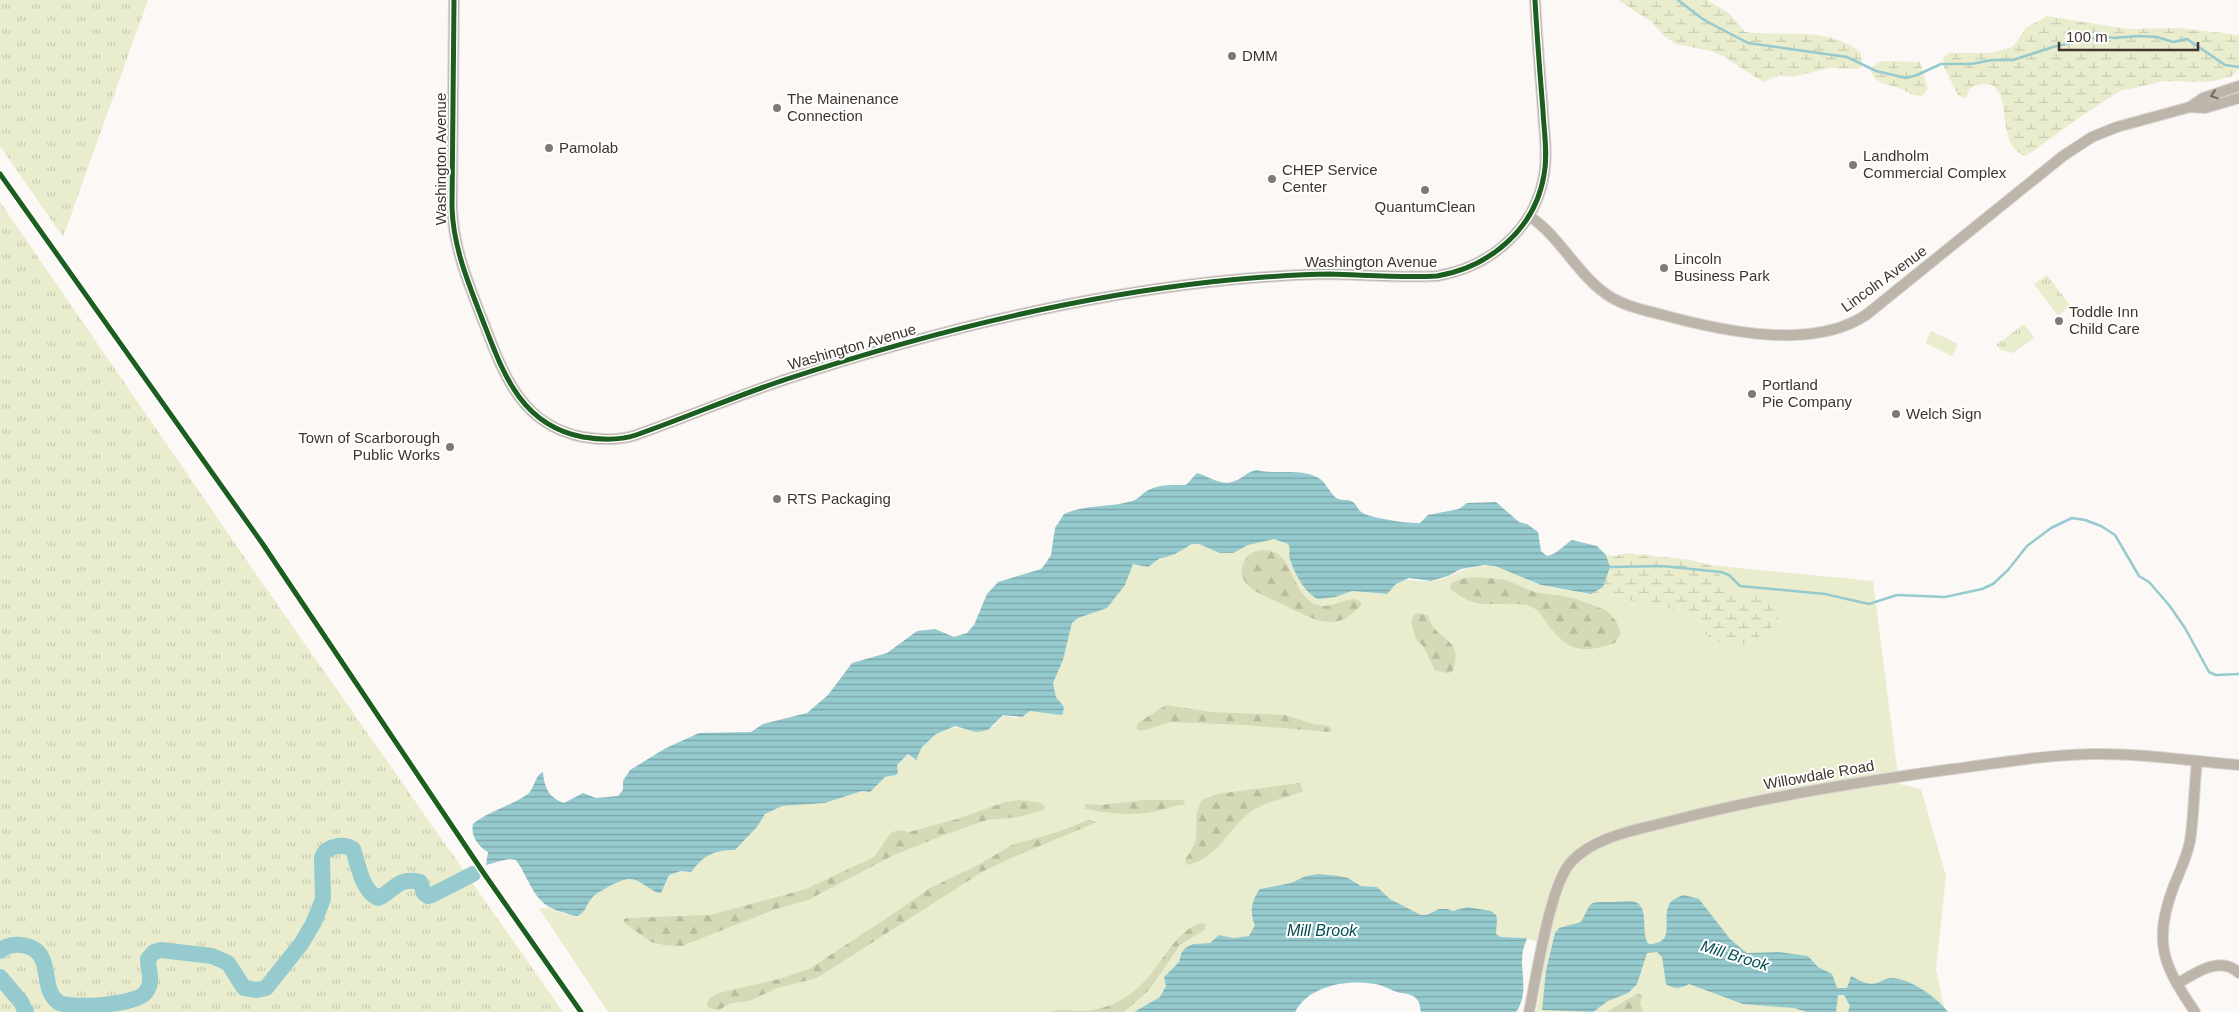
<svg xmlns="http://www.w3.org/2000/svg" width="2239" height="1012" viewBox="0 0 2239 1012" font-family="Arial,sans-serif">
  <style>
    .green { fill: #e9eccd }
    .forest { fill: url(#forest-firs) }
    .wetland { fill: url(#wetland-marsh) }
    .park { fill: url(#park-tufts) }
    .water { fill: url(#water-rules) }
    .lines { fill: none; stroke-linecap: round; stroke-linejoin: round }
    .stream { stroke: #95cace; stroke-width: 2.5 }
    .river { stroke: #95cace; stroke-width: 16 }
    .minor-casing { stroke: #d9d5d2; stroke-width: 12 }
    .minor { stroke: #bdb5a9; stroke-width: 10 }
    .cycleway-casing { stroke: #fff; stroke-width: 8 }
    .cycleway { stroke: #1b5e20; stroke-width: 5 }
    .oneway { stroke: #72685e }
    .poi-dot { fill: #817973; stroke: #fff; stroke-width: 2 }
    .labels { text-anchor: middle; stroke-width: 4; stroke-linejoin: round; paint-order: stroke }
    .poi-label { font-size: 15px; fill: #40342c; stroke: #fff; text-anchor: start }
    .street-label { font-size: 15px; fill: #40342c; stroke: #fff }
    .water-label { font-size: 16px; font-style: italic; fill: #044e53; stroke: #fff }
  </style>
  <defs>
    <pattern id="forest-firs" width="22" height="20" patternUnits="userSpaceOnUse" patternTransform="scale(1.25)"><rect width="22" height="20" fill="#d6d9b8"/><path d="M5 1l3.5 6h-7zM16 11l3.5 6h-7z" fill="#b9bb9e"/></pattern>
    <pattern id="wetland-marsh" width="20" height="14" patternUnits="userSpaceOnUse" patternTransform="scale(1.25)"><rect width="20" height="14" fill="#e9eccd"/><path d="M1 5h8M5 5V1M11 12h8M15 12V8" fill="none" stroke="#c9cbb0"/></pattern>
    <pattern id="park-tufts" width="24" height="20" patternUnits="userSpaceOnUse" patternTransform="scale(1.25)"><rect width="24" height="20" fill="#e9eccd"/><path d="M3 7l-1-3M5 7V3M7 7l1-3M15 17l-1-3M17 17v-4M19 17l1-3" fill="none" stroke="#c9cbb0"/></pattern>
    <pattern id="water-rules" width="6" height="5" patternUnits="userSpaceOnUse" patternTransform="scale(1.25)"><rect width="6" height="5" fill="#95cace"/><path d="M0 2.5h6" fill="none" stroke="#7ba5a7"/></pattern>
  </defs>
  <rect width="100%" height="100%" fill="#fbf8f6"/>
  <!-- green -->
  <g class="green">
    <path d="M1931,331L1958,344L1952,356L1925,343Z"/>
    <path d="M1274,539L1288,544L1292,566L1307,591H1352L1386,594C1407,572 1407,583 1431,581C1448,580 1462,567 1482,566C1503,564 1521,578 1540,585C1555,590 1571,589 1586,594L1610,567L1606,555L1873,581L1899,784L1921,789L1946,876L1936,969L1945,1012H1536L1548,944L1518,937H1501L1496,934V915L1467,907L1453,911L1447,909L1432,911L1426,915H1421L1390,899L1377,887L1361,886L1348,878L1306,876L1291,883L1260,889L1252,913L1255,925L1249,936L1233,938L1219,935L1210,943L1193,944L1185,948L1181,954L1179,962L1164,977L1166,986L1160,997L1134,1012H608L539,908H548L574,917L584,912L589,901L596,894L624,878H632L661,893L669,875L681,871L687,873C705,856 710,850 735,850L757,827L765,814L782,806L826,803L862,791L870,792L885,777L898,772L897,765L908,754L914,760C920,755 921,747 927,741C939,729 950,725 965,729C973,731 985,728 993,727L1004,715L1016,718L1025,715L1030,711L1060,715L1063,714L1064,710L1056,697L1053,683L1063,660L1072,623L1078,618L1107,608L1125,585L1133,563L1148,567C1155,562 1189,543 1197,544C1208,546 1217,554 1230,553C1236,553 1241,548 1247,546C1256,542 1265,542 1274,539Z"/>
  </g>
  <!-- forest -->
  <g class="forest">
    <path d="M1262,550C1265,550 1270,550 1274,552C1295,560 1294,604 1323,606C1333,606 1344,600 1354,599L1361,602V606C1354,611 1347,619 1339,621C1321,626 1299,612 1284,605C1268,597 1232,587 1244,562C1247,554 1253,551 1262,550Z"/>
    <path d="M1479,577L1506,580L1534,592L1573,598L1595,606L1607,611L1616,621L1621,633L1615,643C1583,653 1570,653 1548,625C1545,621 1541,613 1537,610C1521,598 1491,608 1473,602C1465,600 1457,593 1450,589L1451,583L1465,578Z"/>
    <path d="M1418,613L1428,615C1433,642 1467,636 1452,672L1447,673L1435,670L1423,646L1416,639L1411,622L1414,615Z"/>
    <path d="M1166,705L1211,712L1285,715L1313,724L1329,726L1332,730L1329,732L1245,725L1170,722C1160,724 1147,732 1138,730L1136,728L1138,723Z"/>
    <path d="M1300,783L1303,791C1286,799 1268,800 1252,811C1228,828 1218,859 1187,865L1185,860C1189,854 1193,848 1195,842C1199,825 1192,818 1202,800L1217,794Z"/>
    <path d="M1020,800L1041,803L1045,807L1044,810L1018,817L987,820L944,835L894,855L808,900L776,909L682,946L664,945L651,942L624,923V919L627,918L710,915L806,889L874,857L891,833L898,830L909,832L957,819L1005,802Z"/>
    <path d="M1145,800H1184L1185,803L1183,805C1172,805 1163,811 1152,812C1131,816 1107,813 1085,809V804L1101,805Z"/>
    <path d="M1088,820L1097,822L1009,859L982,872L817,978L777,988L749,1001L731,1003L719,1010L708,1008L707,1004L710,998L719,993L779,979L809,969L902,908L930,888L978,865L1014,844L1055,833Z"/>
    <path d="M1200,923L1206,924L1204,930L1180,945L1149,990L1124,1012H1049C1059,1009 1069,1010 1079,1011C1098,1011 1115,1005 1130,994C1158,976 1168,936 1200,923Z"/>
    <path d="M1638,993L1642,996L1640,1003L1643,1012H1607Z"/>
  </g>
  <!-- wetland -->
  <g class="wetland">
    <path d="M1618,0H1707L1730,14L1745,32C1784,37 1828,25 1861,53L1862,65L1858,69L1829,68L1793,77L1780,75L1763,82L1723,56L1711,51L1676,44L1664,36L1652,22Z"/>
    <path d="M2047,16L2127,29L2179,28L2239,35V69L2232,76L2209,82L2164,81L2120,91L2080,117L2026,156C1989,146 2022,65 1970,88L1966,98L1959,97L1944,67L1943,57L1950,53H1990L2013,47L2026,28Z"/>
    <path d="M1883,61L1920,62L1928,89L1922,96C1911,95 1912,94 1903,90C1892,84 1872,85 1871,69L1877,63Z"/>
    <path d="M1627,553L1691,560L1715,566C1719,573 1723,584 1730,589C1748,602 1775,589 1779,618L1771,628L1748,644H1729L1713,640L1701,631L1690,618L1664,606L1591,594L1603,587L1615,556Z"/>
  </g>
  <!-- park -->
  <g class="park">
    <path d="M0,0H148L63,237L0,146Z"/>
    <path d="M0,202L267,590L563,1012H0Z"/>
    <path d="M2047,275L2070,305L2058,316L2034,284Z"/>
    <path d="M2024,324L2034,338L2013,353L2001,350L1996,345Z"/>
  </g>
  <!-- water -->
  <g class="water">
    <path d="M1256,470C1276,475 1297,468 1317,477C1325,481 1328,490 1335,497C1340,502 1347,498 1353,502C1357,505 1358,511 1363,513C1371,518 1410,524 1420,523L1428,515L1459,509L1467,503L1496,502L1519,522L1527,524L1538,532L1541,551L1547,556C1557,554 1563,546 1572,540L1597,546L1606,555L1610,567L1603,587L1591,594L1541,585L1495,566L1484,565L1461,569L1448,576L1431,581L1409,578L1396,584L1387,594L1352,591L1335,597L1318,599C1305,593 1294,573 1290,559C1288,554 1291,549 1288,544L1274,539L1248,545L1233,553H1220L1199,544H1192L1175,554L1159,559L1148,567L1133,564L1125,585L1107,608L1078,618L1072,623L1063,660L1053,683L1056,697L1064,707L1063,714L1060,715L1030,711L1022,717L1003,715L988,730L976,732L955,726L936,734L922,747L916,760L908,754L897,765L898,772L896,775L885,777L870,792L862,791L825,803L782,806L765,814L757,827L735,850C714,850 704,855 691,872L681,871L669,875L661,893H658C634,880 635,872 608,887C601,891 594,894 589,902C585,908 585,913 577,916C571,916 567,913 562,912C533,905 531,881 516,860C508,857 492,864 486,865L488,852C479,847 470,836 473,824C489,811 511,806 528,794C535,788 534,776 543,772C544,787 549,798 564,803L583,793L596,798L618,796L623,790V781L630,770L666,748L699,733L751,732L763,724L807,713L828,695L852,663L887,653L917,631L935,629L954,637L967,633L974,625L987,594L998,582L1041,569L1046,563L1051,555L1055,528L1064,514C1086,504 1110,508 1132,501C1138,499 1141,495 1145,492C1157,484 1172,485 1186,485L1197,473C1209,476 1221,487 1235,481C1243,478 1247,472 1256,470Z"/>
    <path d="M1318,874L1339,876L1348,878L1361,886L1377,887L1390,899L1421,915H1426L1439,909H1447L1453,911L1467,907L1491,911L1496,915L1497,920L1496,934L1501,937L1527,938C1526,942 1524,946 1523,950C1519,972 1530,992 1516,1012H1421C1420,1009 1420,1003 1418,1001C1414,993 1404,994 1397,992C1390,990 1383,985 1375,984C1348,979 1309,985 1295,1012H1134L1160,997L1166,986L1164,977L1179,962L1181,954L1185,948L1193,944L1210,943L1219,935L1233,938L1249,936L1255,925C1249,913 1252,899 1260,889L1291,883L1306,876Z"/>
    <path d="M1684,895L1699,899L1730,939L1747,953L1779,952L1808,956L1818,967L1832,974L1837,988H1847L1851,976C1859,980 1867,986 1877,983C1881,981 1887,978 1892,978C1909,978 1938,998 1948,1012H1848L1850,1006L1844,995H1838L1836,1012H1807L1794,1008L1743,1004L1689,984C1681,989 1673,989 1666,984L1662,957L1657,952L1647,953L1637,984L1628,993L1608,1001L1593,1012L1542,1010L1546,971L1555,933L1559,928L1581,922C1593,901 1586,902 1612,902C1618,902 1625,901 1631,901C1652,903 1639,934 1649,944C1678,943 1660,919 1670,903C1673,899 1679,897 1684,895Z"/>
  </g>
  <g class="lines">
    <!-- stream -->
    <g class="stream">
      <path d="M1678,0L1704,20L1748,43L1847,57L1876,71L1906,78L1917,75L1941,64H1971L1992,60H2013L2053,47L2102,36L2114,38L2138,36L2157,37L2173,42L2187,39L2225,65L2239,67"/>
      <path d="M1610,567L1662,566L1721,572L1729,575L1740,586L1825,594L1869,604L1897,595L1945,597L1982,589L1993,584L2008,570L2027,546L2051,528L2072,518L2085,520L2101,526L2115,535L2139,576L2149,582L2169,605L2185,628L2209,672L2216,675L2239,674"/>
    </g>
    <!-- river -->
    <g class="river">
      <path d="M0,951C5,946 14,944 21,945C57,949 38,988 58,1002C70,1010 137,1005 146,992C154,981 148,971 148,959L154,952L161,950L212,956L228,963L244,988L257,990L266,988L301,944L313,924L323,899L322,858C325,846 343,843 353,849C358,864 362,891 378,898C394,891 398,876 420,882L424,893L428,896L432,895L473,874"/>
      <path d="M0,977L21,1002L26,1012"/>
    </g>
    <defs>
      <g id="minor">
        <path d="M454,0L452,207C453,245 467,280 481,316C502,370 519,425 583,437C601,440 618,441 636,435C687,417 736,396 787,379C924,334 1067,298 1210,282C1250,278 1290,274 1330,274C1366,275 1402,278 1437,276C1490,267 1535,229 1544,175C1548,154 1544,132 1543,111C1540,74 1537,37 1535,0"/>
        <path d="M2190,107L2203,98L2239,86"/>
        <path d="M1529,216C1560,236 1576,273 1606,294C1623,306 1644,310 1663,315C1722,331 1812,351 1866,315L2063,156L2092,137L2117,127L2190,107L2205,108L2239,98"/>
        <path d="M2177,984C2195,973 2220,955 2239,973"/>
        <path d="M1529,1012C1536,979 1550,884 1571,862C1595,836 1637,830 1671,821C1764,797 1858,782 1953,769C1999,763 2045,755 2092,754C2141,753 2190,761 2239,765"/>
        <path d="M2195,1012C2163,965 2153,943 2173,888C2179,873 2187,857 2190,841C2194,815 2194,788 2197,761"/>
      </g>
    </defs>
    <!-- minor casing -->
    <use href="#minor" class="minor-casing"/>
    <!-- minor -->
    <use href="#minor" class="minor"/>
    <defs>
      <g id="cycleway">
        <path d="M454,0L452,207C453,245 467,280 481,316C502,370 519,425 583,437C601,440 618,441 636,435C687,417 736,396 787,379C924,334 1067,298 1210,282C1250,278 1290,274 1330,274C1366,275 1402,278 1437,276C1490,267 1535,229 1544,175C1548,154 1544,132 1543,111C1540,74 1537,37 1535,0"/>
        <path d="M0,174L262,543L485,875L581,1012"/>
      </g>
    </defs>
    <!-- cycleway casing -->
    <use href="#cycleway" class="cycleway-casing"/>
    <!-- cycleway -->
    <use href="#cycleway" class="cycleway"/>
  </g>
  <!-- one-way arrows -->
  <defs><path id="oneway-chevron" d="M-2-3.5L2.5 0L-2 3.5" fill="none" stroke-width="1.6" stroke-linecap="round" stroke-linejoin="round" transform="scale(1.25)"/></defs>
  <use class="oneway" href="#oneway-chevron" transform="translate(2214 95) rotate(162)"/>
  <!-- markers -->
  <g class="poi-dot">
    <circle cx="1232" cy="56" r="5"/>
    <circle cx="777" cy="108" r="5"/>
    <circle cx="549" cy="148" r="5"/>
    <circle cx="1853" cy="165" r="5"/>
    <circle cx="1272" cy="179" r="5"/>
    <circle cx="1425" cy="190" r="5"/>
    <circle cx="1664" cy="268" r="5"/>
    <circle cx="2059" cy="321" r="5"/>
    <circle cx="1752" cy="394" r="5"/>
    <circle cx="1896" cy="414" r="5"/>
    <circle cx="450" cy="447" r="5"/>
    <circle cx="777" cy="499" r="5"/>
  </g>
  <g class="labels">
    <!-- poi labels -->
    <g class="poi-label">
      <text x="1242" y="61">DMM</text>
      <text x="787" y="104">The Mainenance<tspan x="787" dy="17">Connection</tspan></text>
      <text x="559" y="153">Pamolab</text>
      <text x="1863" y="161">Landholm<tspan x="1863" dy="17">Commercial Complex</tspan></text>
      <text x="1282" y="175">CHEP Service<tspan x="1282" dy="17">Center</tspan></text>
      <text x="1425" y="212" text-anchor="middle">QuantumClean</text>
      <text x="1674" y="264">Lincoln<tspan x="1674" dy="17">Business Park</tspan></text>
      <text x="2069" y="317">Toddle Inn<tspan x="2069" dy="17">Child Care</tspan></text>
      <text x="1762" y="390">Portland<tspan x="1762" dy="17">Pie Company</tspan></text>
      <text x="1906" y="419">Welch Sign</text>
      <text x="440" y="443" text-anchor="end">Town of Scarborough<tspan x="440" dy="17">Public Works</tspan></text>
      <text x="787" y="504">RTS Packaging</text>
    </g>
    <!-- street labels -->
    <g class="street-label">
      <text transform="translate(441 159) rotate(-90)" y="5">Washington Avenue</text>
      <text x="1371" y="267">Washington Avenue</text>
      <text transform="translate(1884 279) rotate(-36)" y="5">Lincoln Avenue</text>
      <text transform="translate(852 347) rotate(-16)" y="5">Washington Avenue</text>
      <text transform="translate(1819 775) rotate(-10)" y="5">Willowdale Road</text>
    </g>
    <!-- water labels -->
    <g class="water-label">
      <text x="1322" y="936">Mill Brook</text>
      <text transform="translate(1735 955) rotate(17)" y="6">Mill Brook</text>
    </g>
  </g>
  <!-- scale -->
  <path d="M2059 42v8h139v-8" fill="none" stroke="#40342c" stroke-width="2.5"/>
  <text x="2066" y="42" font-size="15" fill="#40342c" stroke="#ffffff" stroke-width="4" paint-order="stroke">100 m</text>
</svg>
